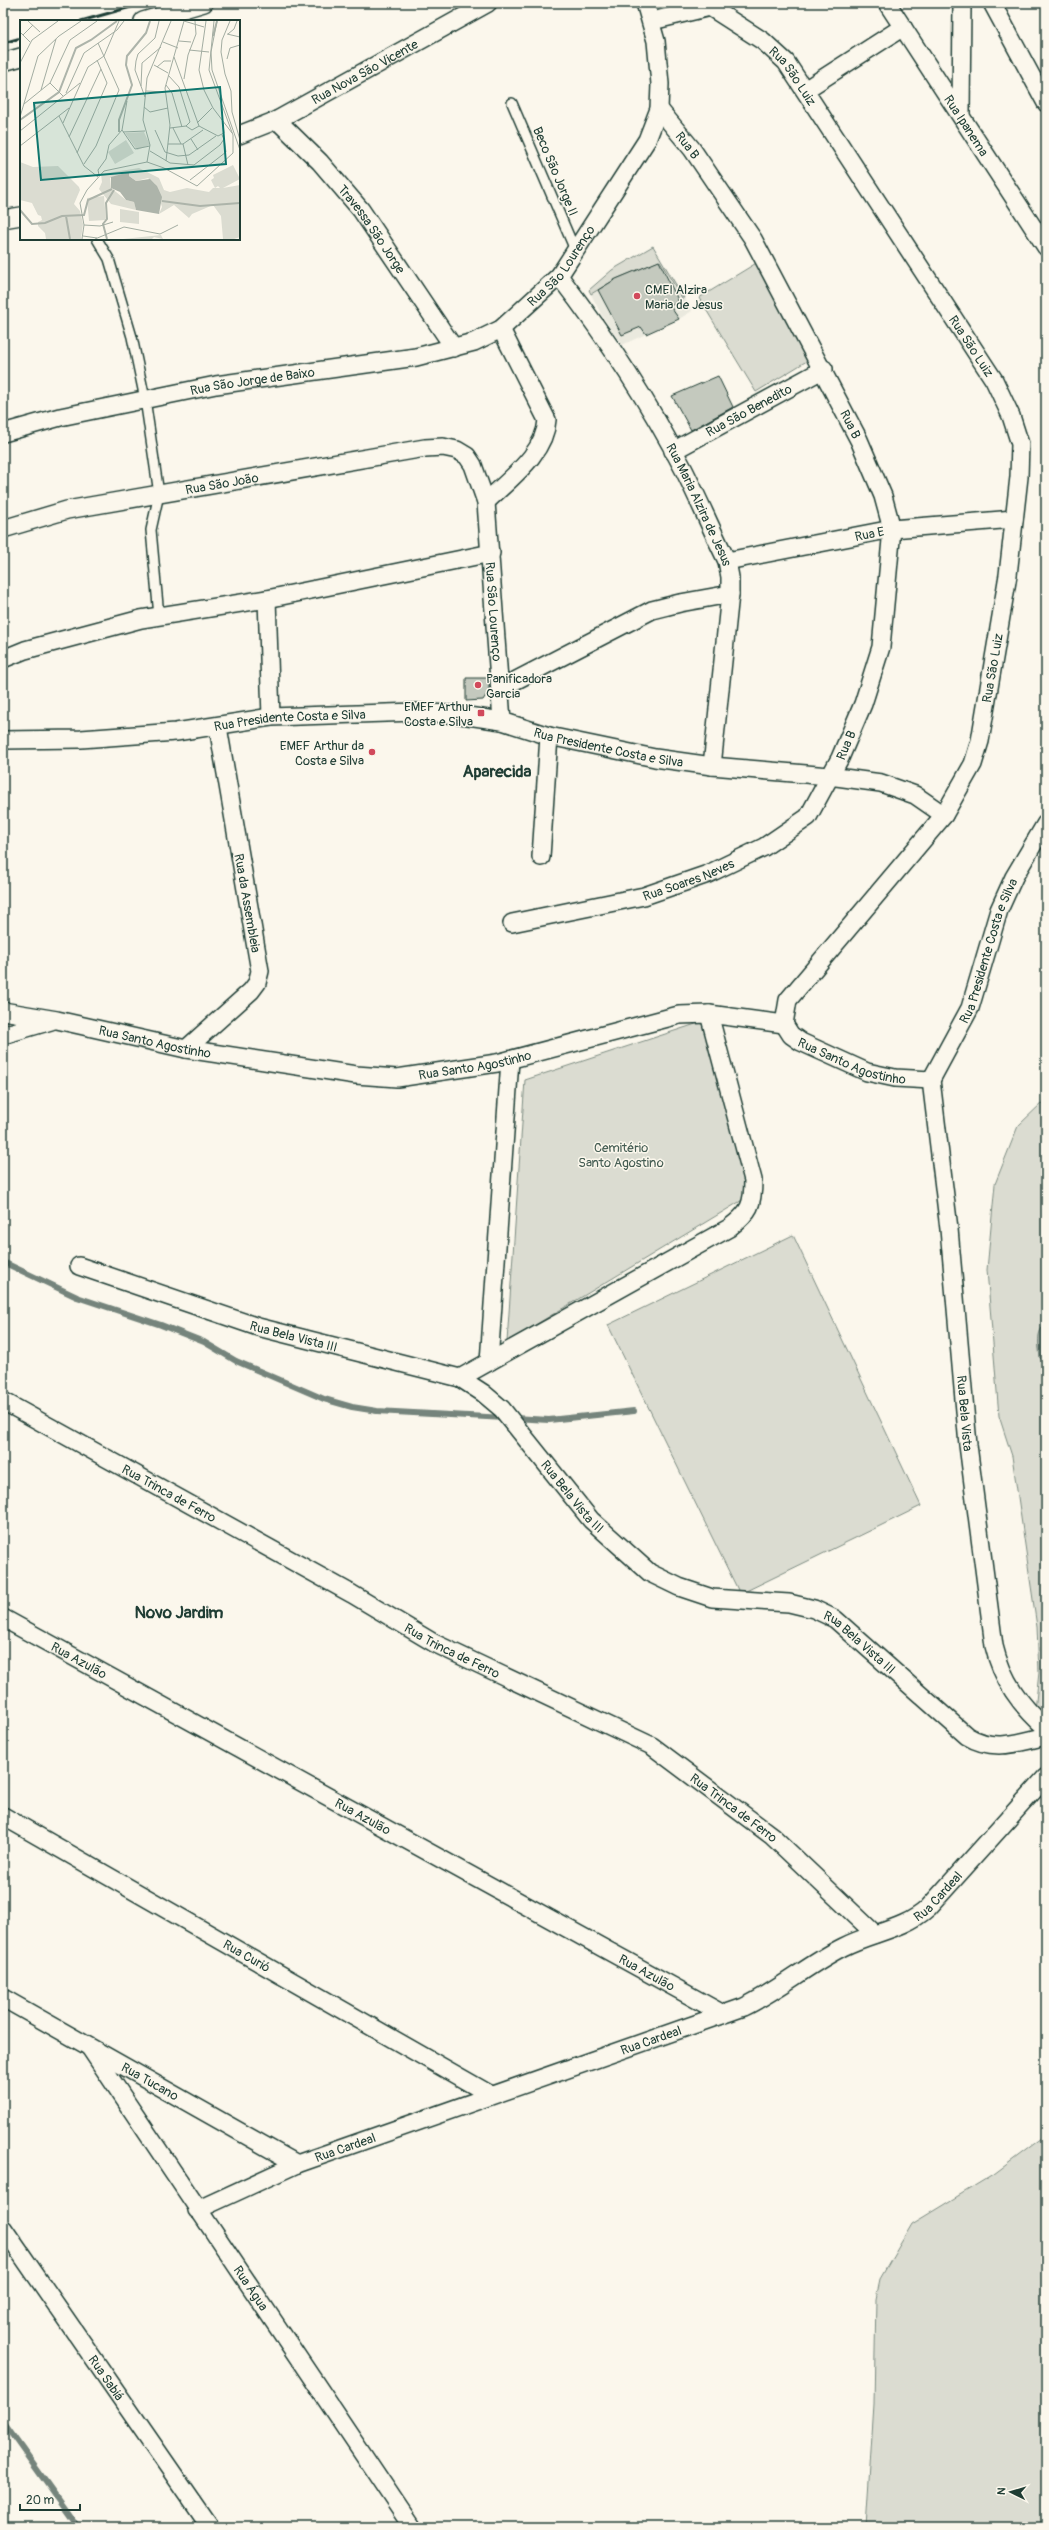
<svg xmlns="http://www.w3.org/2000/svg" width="1049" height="2530" viewBox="0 0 1049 2530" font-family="Pangolin,sans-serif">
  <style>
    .built { fill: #eae9de }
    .green { fill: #dbdcd1; stroke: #7d8c82 }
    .water { fill: #adb4aa; stroke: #74847b }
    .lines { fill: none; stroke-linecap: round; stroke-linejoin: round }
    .stream { stroke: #74847b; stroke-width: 6 }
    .building { fill: #c4c9be; stroke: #1f3d34 }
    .service-casing { stroke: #1f3d34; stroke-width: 12 }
    .minor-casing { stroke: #1f3d34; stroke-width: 20 }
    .service { stroke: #fbf7ec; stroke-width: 9 }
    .minor { stroke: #fbf7ec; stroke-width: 17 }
    .rail { stroke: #1f3d34; stroke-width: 3 }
    .poi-dot { fill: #d1495b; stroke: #fbf7ec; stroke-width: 1.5 }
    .labels { text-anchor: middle; stroke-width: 3; stroke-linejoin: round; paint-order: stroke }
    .street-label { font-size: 13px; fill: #1f3d34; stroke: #fbf7ec }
    .poi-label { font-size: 13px; fill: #1f3d34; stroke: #fbf7ec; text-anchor: start }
    .park-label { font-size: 13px; fill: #455d53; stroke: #fbf7ec }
    .district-label { font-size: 17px; font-weight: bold; fill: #1f3d34; stroke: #fbf7ec }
    .inset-river { fill: none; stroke: #adb4aa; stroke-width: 2 }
    .inset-road { fill: none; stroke: #a3ada2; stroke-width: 1 }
    .view { fill: #0f766e; fill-opacity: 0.15; stroke: #0f766e; stroke-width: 2 }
    .inset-edge { fill: none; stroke: #1f3d34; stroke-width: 2 }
  </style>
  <rect width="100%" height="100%" fill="#fbf7ec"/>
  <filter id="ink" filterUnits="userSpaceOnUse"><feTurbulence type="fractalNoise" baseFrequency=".025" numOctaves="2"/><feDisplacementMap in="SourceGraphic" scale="8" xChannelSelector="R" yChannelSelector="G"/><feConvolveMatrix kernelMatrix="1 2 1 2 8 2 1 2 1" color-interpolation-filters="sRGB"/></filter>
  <g filter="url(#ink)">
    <!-- built -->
    <path class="built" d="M653,246L692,311L679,319L622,345L601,314L589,290L612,270Z"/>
    <!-- green -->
    <g class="green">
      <path d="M653,246L684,298H682L660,261L616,279L591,294L589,290L612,270Z"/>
      <path d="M758,262L815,356L756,392L699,298Z"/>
      <path d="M708,1020L759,1190L507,1342L525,1080Z"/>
      <path d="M1046,1099V1325L1043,1326L1040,1358L1046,1362V1711H1035L1039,1672L1037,1627L1012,1456L999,1416L987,1270L995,1184L1018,1126Z"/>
      <path d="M793,1235L921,1506L740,1594L608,1325Z"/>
      <path d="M1046,2135V2527H866L874,2404L876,2298L880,2279L912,2224L994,2174Z"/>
    </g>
    <!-- water -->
    <path class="water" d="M1046,1325V1362L1040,1358C1039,1348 1035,1330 1046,1325Z"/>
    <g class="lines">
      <!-- stream -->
      <g class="stream">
        <path d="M3,1262L77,1297L161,1325L204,1342L236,1361L324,1399L352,1407L377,1411L505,1418"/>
        <path d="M514,1418L549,1420L634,1411"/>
        <path d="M3,2422L78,2527"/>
      </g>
    </g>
    <!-- building -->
    <g class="building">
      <path d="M659,261L679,302L670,306L679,319L646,334L641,327L622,335L598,290L616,279Z"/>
      <path d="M718,376L733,407L691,430L672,396Z"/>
      <path d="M466,678H489V691L483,700L466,701Z"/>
    </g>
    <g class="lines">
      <defs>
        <g id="service">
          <path d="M512,103L575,250"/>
          <path d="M97,239L109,259L132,337L145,399L159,494L151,530L159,616"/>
        </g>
        <g id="minor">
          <path id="s1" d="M887,3L1046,247"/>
          <path d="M992,3L1046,103"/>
          <path d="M143,21L204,3"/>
          <path id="s2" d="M652,21L710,7L763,41L786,62L994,380L1011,416L1020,444L1019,477L1008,575L980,741L973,764L944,815L788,1000L784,1024"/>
          <path d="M3,62L21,57"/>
          <path d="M805,90L903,27"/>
          <path d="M961,114L962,3"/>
          <path id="s3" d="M277,120L320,162L361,210L454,348"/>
          <path id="s4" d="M239,135L277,120L488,3"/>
          <path d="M3,219L21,216"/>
          <path id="s5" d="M559,276C606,337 649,402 684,470C699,500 712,531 727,561L730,577V594L712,766"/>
          <path id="s6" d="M3,433L60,417L216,385L416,357L474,342L501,329L559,276L647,140L659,109L660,84L656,41L645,3"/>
          <path id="s7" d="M673,451L824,369"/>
          <path d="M486,502C509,479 545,454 547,420L501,329"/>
          <path id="s8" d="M3,529L67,510L425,448L443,447L457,450L467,456L473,465L486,502L502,721"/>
          <path id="s9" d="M727,561L892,529L1014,519"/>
          <path d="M267,599L271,717"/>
          <path d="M3,659L25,650L141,619L267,599L491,553"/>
          <path d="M501,688L652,610L680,603L730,594"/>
          <path id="s10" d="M3,740L81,739L176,732L271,717L415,712L461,715L502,721L549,736L655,758L712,766L829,776L881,783L915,795L944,815"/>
          <path d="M541,857L549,736"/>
          <path id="s11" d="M512,923L644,896L708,874L764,847L808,817L840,758L863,704L881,647L892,529L883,496L859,440L753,239L692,149L659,109"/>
          <path id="s12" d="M3,1011L57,1020L186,1049L356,1075L397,1078L497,1063L679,1015L709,1014L784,1024"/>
          <path id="s13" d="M784,1024L791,1035L801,1042L867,1072L895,1078L931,1080"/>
          <path d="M3,1035L51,1021"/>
          <path d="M186,1049L251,991L257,983L260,971L218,727"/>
          <path id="s14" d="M931,1080L949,1229L968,1445L994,1646C1002,1680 1020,1705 1046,1728"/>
          <path id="s15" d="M931,1080L970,1008L999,910L1014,877L1046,823"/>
          <path id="s16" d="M79,1266L258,1327L460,1378L483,1393L502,1409L591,1520L650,1573L679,1587L712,1598L789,1603L814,1609L835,1619L967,1736C993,1752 1018,1743 1046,1736"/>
          <path d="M489,1362L510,1060"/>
          <path d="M460,1378L729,1228C750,1212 753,1205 753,1180L709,1014"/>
          <path id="s17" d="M3,1401L352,1594L434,1643L652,1746L772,1836L875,1934"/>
          <path id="s18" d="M3,1618L723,2014"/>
          <path id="s19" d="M3,1816L491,2095"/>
          <path id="s20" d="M3,1998L297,2164"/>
          <path id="s21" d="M90,2048L412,2527"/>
          <path id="s22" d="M197,2210L297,2164L744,2007C779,1990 809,1964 843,1947C872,1932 904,1930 928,1908L1046,1777"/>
          <path id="s23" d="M3,2228L210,2527"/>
        </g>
      </defs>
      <!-- service casing -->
      <use href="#service" class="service-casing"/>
      <!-- minor casing -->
      <use href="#minor" class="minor-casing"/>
      <!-- service -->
      <use href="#service" class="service"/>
      <!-- minor -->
      <use href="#minor" class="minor"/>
      <!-- rail -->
      <g class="rail">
        <path d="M81,21L145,3"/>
        <path d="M3,43L21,38"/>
      </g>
    </g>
  </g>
  <!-- markers -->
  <g class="poi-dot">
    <circle cx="637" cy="296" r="4"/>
    <circle cx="478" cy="685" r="4"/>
    <rect x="477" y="709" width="8" height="8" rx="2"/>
    <circle cx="372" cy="752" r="4"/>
  </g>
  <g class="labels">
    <!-- street labels -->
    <g class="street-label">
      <text dy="5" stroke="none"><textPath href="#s4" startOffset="141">Rua Nova São Vicente</textPath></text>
      <text dy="5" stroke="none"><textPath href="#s2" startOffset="169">Rua São Luiz</textPath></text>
      <text dy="5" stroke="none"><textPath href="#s1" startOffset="146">Rua Ipanema</textPath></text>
      <text transform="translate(688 145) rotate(52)" y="5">Rua B</text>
      <text transform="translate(556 171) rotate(67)" y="5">Beco São Jorge II</text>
      <text dy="5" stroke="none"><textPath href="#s3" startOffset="145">Travessa São Jorge</textPath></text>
      <text dy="5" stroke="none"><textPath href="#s6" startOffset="598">Rua São Lourenço</textPath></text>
      <text dy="5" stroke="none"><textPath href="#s2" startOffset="493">Rua São Luiz</textPath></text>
      <text dy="5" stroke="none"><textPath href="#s6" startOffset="255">Rua São Jorge de Baixo</textPath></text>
      <text dy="5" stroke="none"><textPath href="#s7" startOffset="86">Rua São Benedito</textPath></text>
      <text transform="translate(851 424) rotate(63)" y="5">Rua B</text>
      <text dy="5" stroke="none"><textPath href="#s8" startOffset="224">Rua São João</textPath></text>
      <text dy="5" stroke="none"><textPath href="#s5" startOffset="269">Rua Maria Alzira de Jesus</textPath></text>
      <text dy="5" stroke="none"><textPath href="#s9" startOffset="145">Rua E</textPath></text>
      <text dy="5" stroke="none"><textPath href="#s8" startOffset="634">Rua São Lourenço</textPath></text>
      <text transform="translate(992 668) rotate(-80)" y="5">Rua São Luiz</text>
      <text dy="5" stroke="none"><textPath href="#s10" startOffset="288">Rua Presidente Costa e Silva</textPath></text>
      <text dy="5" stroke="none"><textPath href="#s11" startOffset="399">Rua B</textPath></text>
      <text dy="5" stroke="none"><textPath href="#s10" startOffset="611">Rua Presidente Costa e Silva</textPath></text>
      <text dy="5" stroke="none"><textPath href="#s11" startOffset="182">Rua Soares Neves</textPath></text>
      <text transform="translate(248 903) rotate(80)" y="5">Rua da Assembleia</text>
      <text dy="5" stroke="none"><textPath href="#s15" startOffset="142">Rua Presidente Costa e Silva</textPath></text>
      <text dy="5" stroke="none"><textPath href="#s12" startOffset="155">Rua Santo Agostinho</textPath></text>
      <text dy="5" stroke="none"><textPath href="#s13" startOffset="80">Rua Santo Agostinho</textPath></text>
      <text dy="5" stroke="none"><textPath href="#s12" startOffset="479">Rua Santo Agostinho</textPath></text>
      <text dy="5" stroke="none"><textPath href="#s16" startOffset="226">Rua Bela Vista III</textPath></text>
      <text dy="5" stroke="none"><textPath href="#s14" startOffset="335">Rua Bela Vista</textPath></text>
      <text dy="5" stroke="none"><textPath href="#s17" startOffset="190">Rua Trinca de Ferro</textPath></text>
      <text dy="5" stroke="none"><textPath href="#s16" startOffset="562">Rua Bela Vista III</textPath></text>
      <text dy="5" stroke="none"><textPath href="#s16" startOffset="898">Rua Bela Vista III</textPath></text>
      <text dy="5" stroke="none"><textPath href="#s17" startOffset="514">Rua Trinca de Ferro</textPath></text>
      <text dy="5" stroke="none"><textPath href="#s18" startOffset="87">Rua Azulão</textPath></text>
      <text dy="5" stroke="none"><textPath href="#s17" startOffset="838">Rua Trinca de Ferro</textPath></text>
      <text dy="5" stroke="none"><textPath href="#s18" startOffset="411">Rua Azulão</textPath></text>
      <text dy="5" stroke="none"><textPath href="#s22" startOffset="809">Rua Cardeal</textPath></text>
      <text dy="5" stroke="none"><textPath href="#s19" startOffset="281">Rua Curió</textPath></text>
      <text dy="5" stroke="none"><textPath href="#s18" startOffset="735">Rua Azulão</textPath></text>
      <text dy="5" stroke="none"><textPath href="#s22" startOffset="485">Rua Cardeal</textPath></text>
      <text dy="5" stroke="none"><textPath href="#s20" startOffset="169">Rua Tucano</textPath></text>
      <text dy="5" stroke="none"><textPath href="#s22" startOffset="161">Rua Cardeal</textPath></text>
      <text dy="5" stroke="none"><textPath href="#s21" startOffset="289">Rua Água</textPath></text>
      <text dy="5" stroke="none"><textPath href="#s23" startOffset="182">Rua Sabiá</textPath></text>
    </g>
    <!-- poi labels -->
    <g class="poi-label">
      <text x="645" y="294">CMEI Alzira<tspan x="645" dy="15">Maria de Jesus</tspan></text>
      <text x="486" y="683">Panificadora<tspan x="486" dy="15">Garcia</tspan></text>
      <text x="473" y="711" text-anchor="end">EMEF Arthur<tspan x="473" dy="15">Costa e Silva</tspan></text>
      <text x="364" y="750" text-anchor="end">EMEF Arthur da<tspan x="364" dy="15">Costa e Silva</tspan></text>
    </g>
    <!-- park labels -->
    <g class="park-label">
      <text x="621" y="1152">Cemitério<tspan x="621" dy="15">Santo Agostino</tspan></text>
    </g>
    <!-- district labels -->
    <g class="district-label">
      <text x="497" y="777">Aparecida</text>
      <text x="179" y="1618">Novo Jardim</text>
    </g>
  </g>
  <!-- overview -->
  <g transform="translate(20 20)">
    <rect width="220" height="220" fill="#fbf7ec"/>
    <path d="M124,112L130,125L117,130L105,113ZM106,120L114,133L95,144L88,132ZM0,142L13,147L38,146L59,167L60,170L54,184L60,191L63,204L61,219H26L25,213L18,206V202L22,200L21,196L18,195L12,183L0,180ZM213,145L220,159L203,168L220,165V217L214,219H203L201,196L193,185L172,194L169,198L154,185L139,194L142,187L135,164L128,158L116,161L109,156V152L90,158L91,168L106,180L114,182L116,190L91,184L79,169L82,162L81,154L119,148L139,158L144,170L150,172L167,168L189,172L193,168H200L198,166L195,168L191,160L194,158L193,155ZM84,176L86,200L69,201L67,178ZM100,189L119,192V204L100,202ZM141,215L143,219L134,217L132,219H103Z" fill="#dbdcd1"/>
    <path d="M109,152V156L116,161L130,159L137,166L142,177L139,194L116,190L114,182L106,180L100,172L91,168V157Z" fill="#adb4aa"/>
    <path class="inset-river" d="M193,16L197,1M0,100L39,72L56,28L71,20L97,1M99,112V100L112,65L106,45L107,36L126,13L130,1M142,181L180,186L220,183M0,190L12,204L25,203L42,196L64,195L68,180L92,169M46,196L50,219M87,219L83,204L87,199L86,183L94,170"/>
    <path class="inset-road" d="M8,1L20,12M164,1L184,7M186,1L179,50L184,70L193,88L212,113M197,1L191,32L192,50L220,130M210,1L202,20L201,32L205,54L211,71L212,92L220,120M0,12L10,22M207,14L220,17M208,14L214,9L217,1M3,15L13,5M159,21L171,22M143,22L158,28M169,30L189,32M84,36L99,1M154,37L179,106L198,116L204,113L203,103M207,39L210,28L220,25M0,43L12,20L38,1M134,45L148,53M137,47L144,41H151M148,55L159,67L170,102L166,106L150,108M164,59L168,35L176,14L175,1M30,63L43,76M146,65L152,73L162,107M121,66L122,43L141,27M21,70L36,19M126,71L145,72M46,73L64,33L97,10L104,1M125,77L115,50L116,41L118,34L135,18L139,1M4,84L30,63L50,20L77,1M124,87L130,92L148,88M39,96L64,146L78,157M0,97L18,36L39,16L61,1M43,103L68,47L84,36M177,103L192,88M166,106L172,110L179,106M153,108L161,124M102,110L115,129L130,126M135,110L145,132L158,136L169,135L196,116M0,111L60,63M103,112L125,111M49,117L81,49M171,119L178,130M148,124H163L183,110M163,124L168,145M0,126L49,88M130,131L150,143L174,145L200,125L204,119L202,115M57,133L87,63L77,40M146,141L150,105L145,68L164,1M127,142L144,148L177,166L213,133V115L189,50L194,1M127,142L130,125L123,100L127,58L151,1M64,144L76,126L99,70L78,23M79,155L78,150L86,139L89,125L102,110L107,81M170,160L206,132L204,119M64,205L80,206L93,202M63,216L77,218M62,219L64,205L60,183L67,170L84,151L127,142M75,219L104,207L140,214L158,205"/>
    <path class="view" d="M200,67L206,144L21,160L14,83Z"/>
    <rect width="220" height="220" class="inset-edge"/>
  </g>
  <!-- margin -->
  <rect width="1049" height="2530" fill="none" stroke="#fbf7ec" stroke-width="16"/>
  <rect x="8" y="8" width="1033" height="2514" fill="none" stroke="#1f3d34" stroke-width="1.5" filter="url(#ink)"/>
  <!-- north arrow -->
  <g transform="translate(1011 2492) rotate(275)" stroke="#fbf7ec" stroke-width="3" paint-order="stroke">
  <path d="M0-3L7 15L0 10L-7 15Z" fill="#1f3d34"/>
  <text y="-6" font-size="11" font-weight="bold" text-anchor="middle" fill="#1f3d34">N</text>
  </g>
  <!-- scale -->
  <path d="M20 2504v6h60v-6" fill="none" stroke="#1f3d34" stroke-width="2"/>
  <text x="26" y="2504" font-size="12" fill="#1f3d34" stroke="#fbf7ec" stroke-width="3" paint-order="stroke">20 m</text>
</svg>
